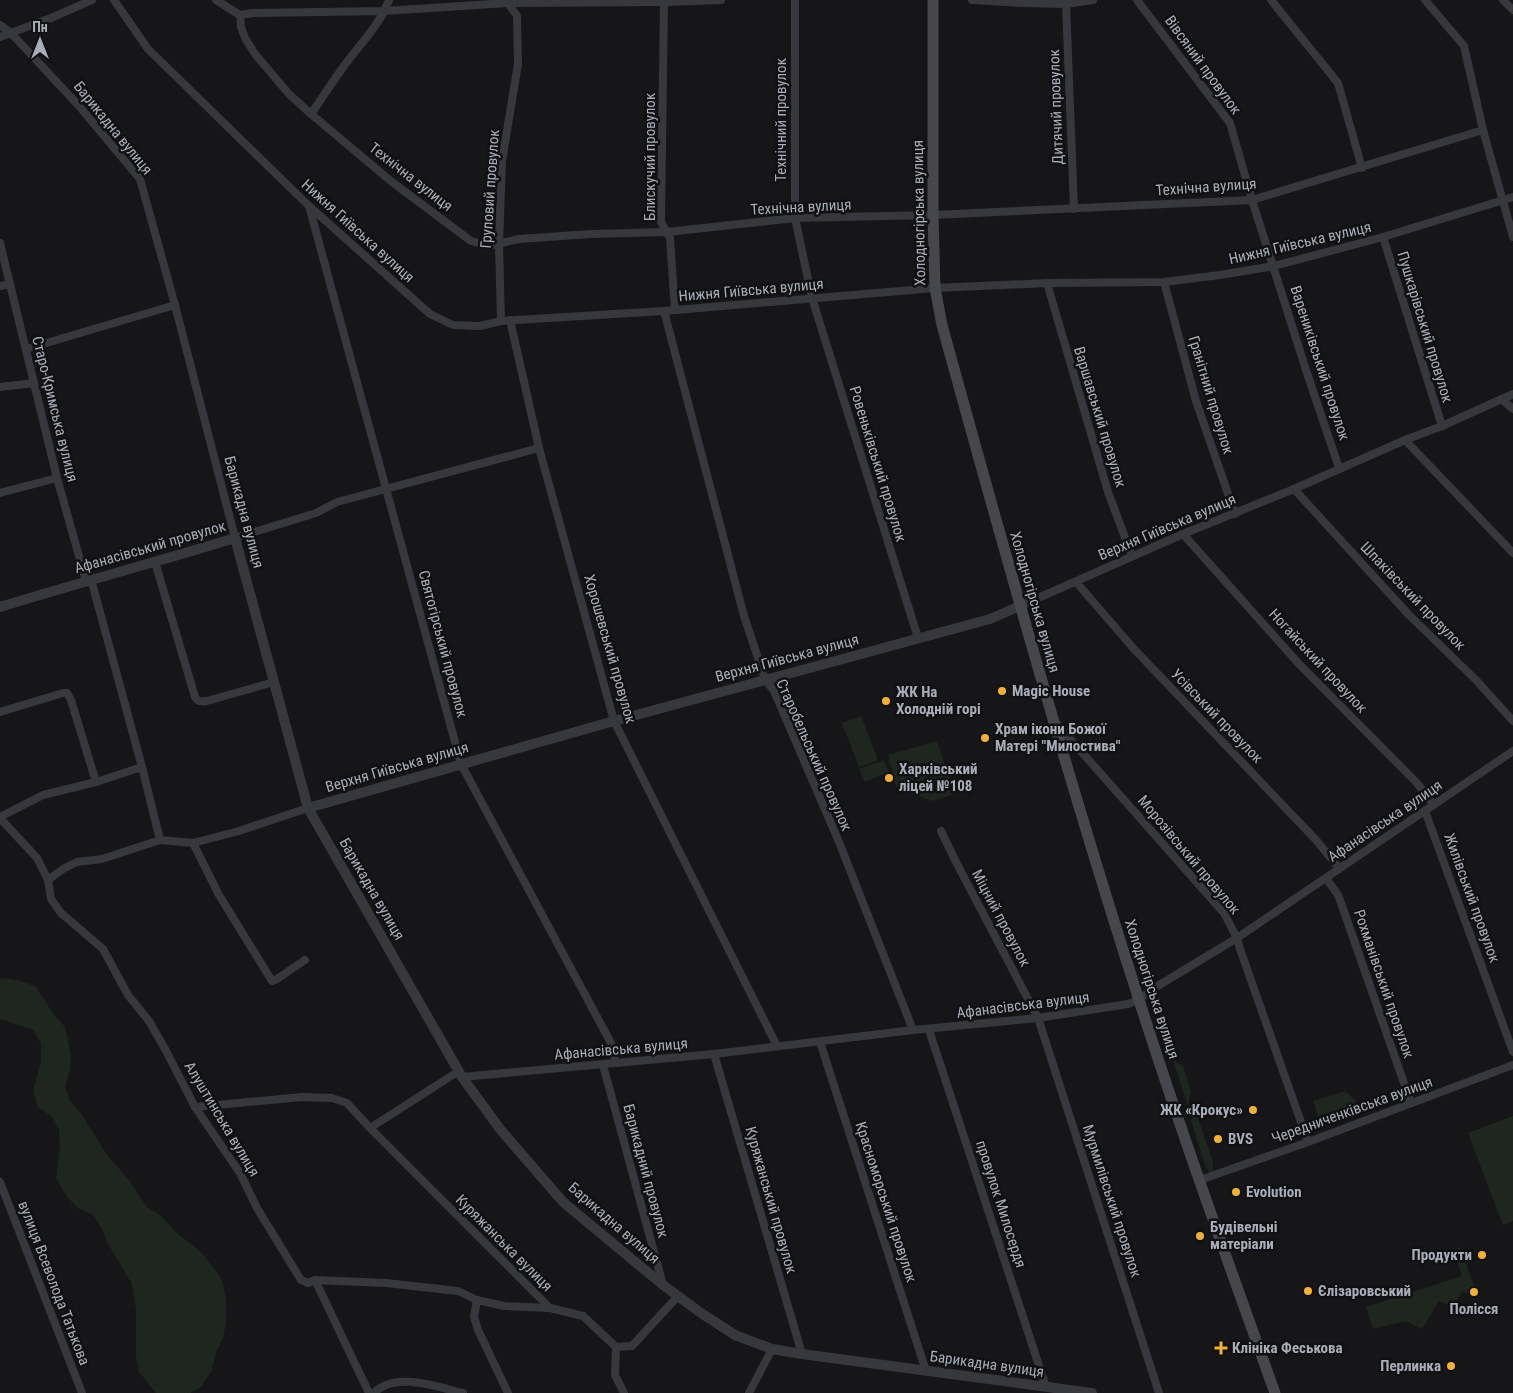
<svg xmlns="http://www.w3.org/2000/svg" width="1513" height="1393" viewBox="0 0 1513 1393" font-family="'Roboto Condensed',sans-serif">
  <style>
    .green { fill: #1e261f }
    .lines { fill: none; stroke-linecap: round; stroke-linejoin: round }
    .minor { stroke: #37383d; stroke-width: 8 }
    .tertiary { stroke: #37383d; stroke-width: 10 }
    .secondary { stroke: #45474d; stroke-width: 11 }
    .poi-dot { fill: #f2b134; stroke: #111113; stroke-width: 2 }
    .labels { text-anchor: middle; stroke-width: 5; stroke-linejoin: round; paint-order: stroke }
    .street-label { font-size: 15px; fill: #a8adb8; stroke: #111113 }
    .poi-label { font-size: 15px; font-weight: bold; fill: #a8adb8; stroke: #111113; text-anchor: start }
  </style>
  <rect width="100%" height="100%" fill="#161618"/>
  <!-- green -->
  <g class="green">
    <path d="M861,716L878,760L859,767L842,723Z"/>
    <path d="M937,741L955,794L931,801L896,786L888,755Z"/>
    <path d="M884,760L889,772L865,782L859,769Z"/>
    <path d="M5,978L21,981L36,987L54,1015L65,1027L71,1054L70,1070L65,1086L70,1101L81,1113L107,1155L128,1179L147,1207L160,1215L177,1233L201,1252L219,1275L223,1284L226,1300V1323L223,1338L216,1352L212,1370L201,1387L190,1393H156L139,1372L136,1356V1309L132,1284L108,1244L102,1229L93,1215L78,1208L67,1197L56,1178L60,1146L59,1130L51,1116L38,1107L33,1091L41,1060V1044L33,1030L0,1019V979Z"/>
    <path d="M1173,1060L1183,1066L1191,1091L1188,1106Z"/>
    <path d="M1345,1091L1355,1100L1357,1113L1321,1125L1313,1101Z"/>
    <path d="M1194,1116L1197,1117L1199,1121L1213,1162V1171L1210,1173L1206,1168L1191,1121L1192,1117Z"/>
    <path d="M1513,1116V1221L1503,1225L1468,1133Z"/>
    <path d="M1460,1247L1477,1294L1462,1292L1453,1306L1439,1301L1422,1329L1406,1321L1373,1329L1366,1307L1462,1276L1453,1250Z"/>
  </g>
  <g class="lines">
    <!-- minor -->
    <g class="minor">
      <path d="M114,0L148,49L309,206L430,314L453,325L480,326L501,321L664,311L935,288L1047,283L1164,282L1220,275L1274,266L1383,237L1513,197"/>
      <path d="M216,0L240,15L241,27L245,38L255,54L289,94L311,114L392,182L471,241L488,246L519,239L591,234L667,232L795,218L933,215L1252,200L1483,130"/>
      <path d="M664,0L661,222L670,238L675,310"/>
      <path d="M795,0V218L812,298L918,638"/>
      <path d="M972,0L1022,3L1066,4L1093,0"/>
      <path d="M1137,0L1230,123L1252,200L1306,370L1339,468"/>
      <path d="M1271,0L1338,83L1362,168"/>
      <path d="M1425,0L1464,46L1483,130L1513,237"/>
      <path d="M1503,0L1513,10"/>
      <path d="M1066,4L1074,209"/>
      <path d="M240,15L253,13L384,11L508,3L665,2L721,0"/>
      <path d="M0,25L11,33L79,106L140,179L175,305L235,538L316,513L337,502L539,448"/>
      <path d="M0,37L51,18L92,0"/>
      <path d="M311,114C323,97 334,79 347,62C362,42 380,24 389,0"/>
      <path d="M309,206L461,764L611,1043L616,1063"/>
      <path d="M1383,237L1442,426"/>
      <path d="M0,243L57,478L86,581"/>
      <path d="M1164,282L1196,401L1235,514"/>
      <path d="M1047,283L1108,492L1132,556"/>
      <path d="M0,286L10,284"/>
      <path d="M664,311L744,616L765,679L774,691L839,842L913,1030"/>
      <path d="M510,320L539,448L614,721L777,1046"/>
      <path d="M501,321L499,244L502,161L518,64L517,16L508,3V0"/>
      <path d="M26,349L175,305"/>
      <path d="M0,387L34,383"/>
      <path d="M1501,399L1513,409"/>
      <path d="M1405,440L1513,553"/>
      <path d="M1294,489L1409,615L1476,680L1513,721"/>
      <path d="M0,493L57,478"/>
      <path d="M1183,534L1299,664L1417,783L1434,805"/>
      <path d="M155,562L195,697C198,702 201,702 207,701L274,682"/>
      <path d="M91,579L142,767L160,840"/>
      <path d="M1076,582L1134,649L1316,840L1339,868"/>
      <path d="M1020,606L1183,534L1294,489L1405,440L1442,426L1513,394"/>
      <path d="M0,712L63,693H67L71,700L96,782"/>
      <path d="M1056,723L1224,913L1237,938L1240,949L1308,1142"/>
      <path d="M1425,811L1513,1052"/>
      <path d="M0,817L43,795L96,782L142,767"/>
      <path d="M0,818L37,858L48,880L51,899L61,913L103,949L128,995L149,1021L165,1049L195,1107L240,1173L257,1208L301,1280L308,1283L315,1280L369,1393"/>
      <path d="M941,831L956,862L1038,1018L1159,1393"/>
      <path d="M193,843L219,895L272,981L277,979L305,960"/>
      <path d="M1326,878L1338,895L1341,903L1411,1103"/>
      <path d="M48,880L63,869L77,862L102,859L160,840L193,843L239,831L308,808"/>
      <path d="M929,1030L1046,1387"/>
      <path d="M820,1042L926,1371"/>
      <path d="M714,1054L802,1354"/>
      <path d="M603,1065L663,1285"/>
      <path d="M462,1077L714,1054L913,1030L1038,1018L1128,1004L1139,1000L1151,990L1237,938L1513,751"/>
      <path d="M195,1107L302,1097L332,1098L347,1103L370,1128L459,1071"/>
      <path d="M370,1128L550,1308L583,1316L616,1347L615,1375L624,1393"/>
      <path d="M1200,1180L1308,1142L1513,1065"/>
      <path d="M0,1182L82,1393"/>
      <path d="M315,1280L386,1283L458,1291L477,1300L504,1306L550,1308"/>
      <path d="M477,1300L474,1317L478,1330L508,1393"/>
      <path d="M616,1347L632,1346L678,1296"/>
      <path d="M374,1393C395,1371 437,1387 463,1393"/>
      <path d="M749,1393L772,1349"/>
    </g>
    <!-- tertiary -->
    <g class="tertiary">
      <path d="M0,607C78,583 157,562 235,538L308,808L462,1077L500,1129L563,1202L663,1285L701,1313L735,1335L772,1349L802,1354L1092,1393"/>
      <path d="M308,808L614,721L990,619L1020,606"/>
    </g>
    <!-- secondary -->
    <path class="secondary" d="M933,0V215L935,288L942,325C1004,550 1067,776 1139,1000C1181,1132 1228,1262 1275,1393"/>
  </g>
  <!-- markers -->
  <g class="poi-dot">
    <circle cx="1002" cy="691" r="5"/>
    <circle cx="886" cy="701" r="5"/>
    <circle cx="985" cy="738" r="5"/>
    <circle cx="889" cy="778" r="5"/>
    <circle cx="1253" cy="1110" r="5"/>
    <circle cx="1218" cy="1139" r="5"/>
    <circle cx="1236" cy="1192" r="5"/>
    <circle cx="1200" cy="1236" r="5"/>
    <circle cx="1482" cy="1255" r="5"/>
    <circle cx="1308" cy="1291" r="5"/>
    <circle cx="1474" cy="1292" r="5"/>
    <path d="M1218.5 1340.5h5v5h5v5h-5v5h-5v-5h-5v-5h5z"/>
    <circle cx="1451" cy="1366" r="5"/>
  </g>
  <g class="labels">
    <!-- street labels -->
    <g class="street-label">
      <text transform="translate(1203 65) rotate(54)" y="5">Вівсяний провулок</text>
      <text transform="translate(1056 107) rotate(-92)" y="5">Дитячий провулок</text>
      <text transform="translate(781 120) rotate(-90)" y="5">Технічний провулок</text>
      <text transform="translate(113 128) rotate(51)" y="5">Барикадна вулиця</text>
      <text transform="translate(650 157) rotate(-90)" y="5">Блискучий провулок</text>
      <text transform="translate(411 177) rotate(38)" y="5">Технічна вулиця</text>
      <text transform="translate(1206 187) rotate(-4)" y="5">Технічна вулиця</text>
      <text transform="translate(490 189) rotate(-86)" y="5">Груповий провулок</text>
      <text transform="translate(801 207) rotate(-3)" y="5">Технічна вулиця</text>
      <text transform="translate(919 213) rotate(-91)" y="5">Холодногірська вулиця</text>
      <text transform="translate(358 231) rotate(42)" y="5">Нижня Гиївська вулиця</text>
      <text transform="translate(1300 243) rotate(-13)" y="5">Нижня Гиївська вулиця</text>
      <text transform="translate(751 290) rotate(-5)" y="5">Нижня Гиївська вулиця</text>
      <text transform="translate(1425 327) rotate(73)" y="5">Пушкарівський провулок</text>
      <text transform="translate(1320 363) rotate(72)" y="5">Варениківський провулок</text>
      <text transform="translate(1211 395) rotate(73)" y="5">Гранітний провулок</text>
      <text transform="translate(55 409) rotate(76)" y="5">Старо-Кримська вулиця</text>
      <text transform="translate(1100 417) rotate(73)" y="5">Варшавський провулок</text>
      <text transform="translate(878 464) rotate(73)" y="5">Ровеньківський провулок</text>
      <text transform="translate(244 512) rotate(75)" y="5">Барикадна вулиця</text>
      <text transform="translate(1167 527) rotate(-23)" y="5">Верхня Гиївська вулиця</text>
      <text transform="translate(150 547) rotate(-16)" y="5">Афанасівський провулок</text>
      <text transform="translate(1413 596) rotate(46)" y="5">Шпаківський провулок</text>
      <text transform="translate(1035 602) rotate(74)" y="5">Холодногірська вулиця</text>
      <text transform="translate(443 644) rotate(75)" y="5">Святогірський провулок</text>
      <text transform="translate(610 649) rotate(74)" y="5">Хорошевський провулок</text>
      <text transform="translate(787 658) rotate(-15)" y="5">Верхня Гиївська вулиця</text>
      <text transform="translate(1318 661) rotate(47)" y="5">Ногайський провулок</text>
      <text transform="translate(1217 716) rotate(46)" y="5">Усівський провулок</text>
      <text transform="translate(814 755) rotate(66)" y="5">Старобельський провулок</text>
      <text transform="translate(397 767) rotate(-16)" y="5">Верхня Гиївська вулиця</text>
      <text transform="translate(1385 821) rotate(-34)" y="5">Афанасівська вулиця</text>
      <text transform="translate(1189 855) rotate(50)" y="5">Морозівський провулок</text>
      <text transform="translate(372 889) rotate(60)" y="5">Барикадна вулиця</text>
      <text transform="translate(1472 898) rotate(70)" y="5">Жилівський провулок</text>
      <text transform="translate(1001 918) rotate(62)" y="5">Міцний провулок</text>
      <text transform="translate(1384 984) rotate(71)" y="5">Рохманівський провулок</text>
      <text transform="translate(1152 989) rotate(72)" y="5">Холодногірська вулиця</text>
      <text transform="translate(1023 1005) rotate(-7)" y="5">Афанасівська вулиця</text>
      <text transform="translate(621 1049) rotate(-5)" y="5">Афанасівська вулиця</text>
      <text transform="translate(1352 1110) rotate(-20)" y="5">Чередниченківська вулиця</text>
      <text transform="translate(222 1119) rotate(59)" y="5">Алуштинська вулиця</text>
      <text transform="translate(646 1171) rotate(75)" y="5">Барикадний провулок</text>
      <text transform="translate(771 1200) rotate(74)" y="5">Куряжанський провулок</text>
      <text transform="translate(1112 1201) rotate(72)" y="5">Мурмилівський провулок</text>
      <text transform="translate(886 1202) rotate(72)" y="5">Красноморський провулок</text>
      <text transform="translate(1001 1204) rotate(72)" y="5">провулок Милосердя</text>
      <text transform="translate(614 1223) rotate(41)" y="5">Барикадна вулиця</text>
      <text transform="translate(504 1243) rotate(45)" y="5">Куряжанська вулиця</text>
      <text transform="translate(54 1283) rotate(69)" y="5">вулиця Всеволода Татькова</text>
      <text transform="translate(987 1364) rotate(8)" y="5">Барикадна вулиця</text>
    </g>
    <!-- poi labels -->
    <g class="poi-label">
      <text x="1012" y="696">Magic House</text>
      <text x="896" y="697">ЖК На<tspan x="896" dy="17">Холодній горі</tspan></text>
      <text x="995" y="734">Храм ікони Божої<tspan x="995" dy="17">Матері "Милостива"</tspan></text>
      <text x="899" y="774">Харківський<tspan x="899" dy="17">ліцей №108</tspan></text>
      <text x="1243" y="1115" text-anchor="end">ЖК «Крокус»</text>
      <text x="1228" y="1144">BVS</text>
      <text x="1246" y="1197">Evolution</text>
      <text x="1210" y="1232">Будівельні<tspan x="1210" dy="17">матеріали</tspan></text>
      <text x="1472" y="1260" text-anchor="end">Продукти</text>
      <text x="1318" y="1296">Єлізаровський</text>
      <text x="1474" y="1314" text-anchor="middle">Полісся</text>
      <text x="1232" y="1353">Клініка Феськова</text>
      <text x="1441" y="1371" text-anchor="end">Перлинка</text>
    </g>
  </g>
  <!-- north arrow -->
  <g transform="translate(40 40)" stroke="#111113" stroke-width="4" paint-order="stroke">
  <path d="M0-4L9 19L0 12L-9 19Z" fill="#a8adb8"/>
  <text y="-8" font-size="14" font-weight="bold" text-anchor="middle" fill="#a8adb8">Пн</text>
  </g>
</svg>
